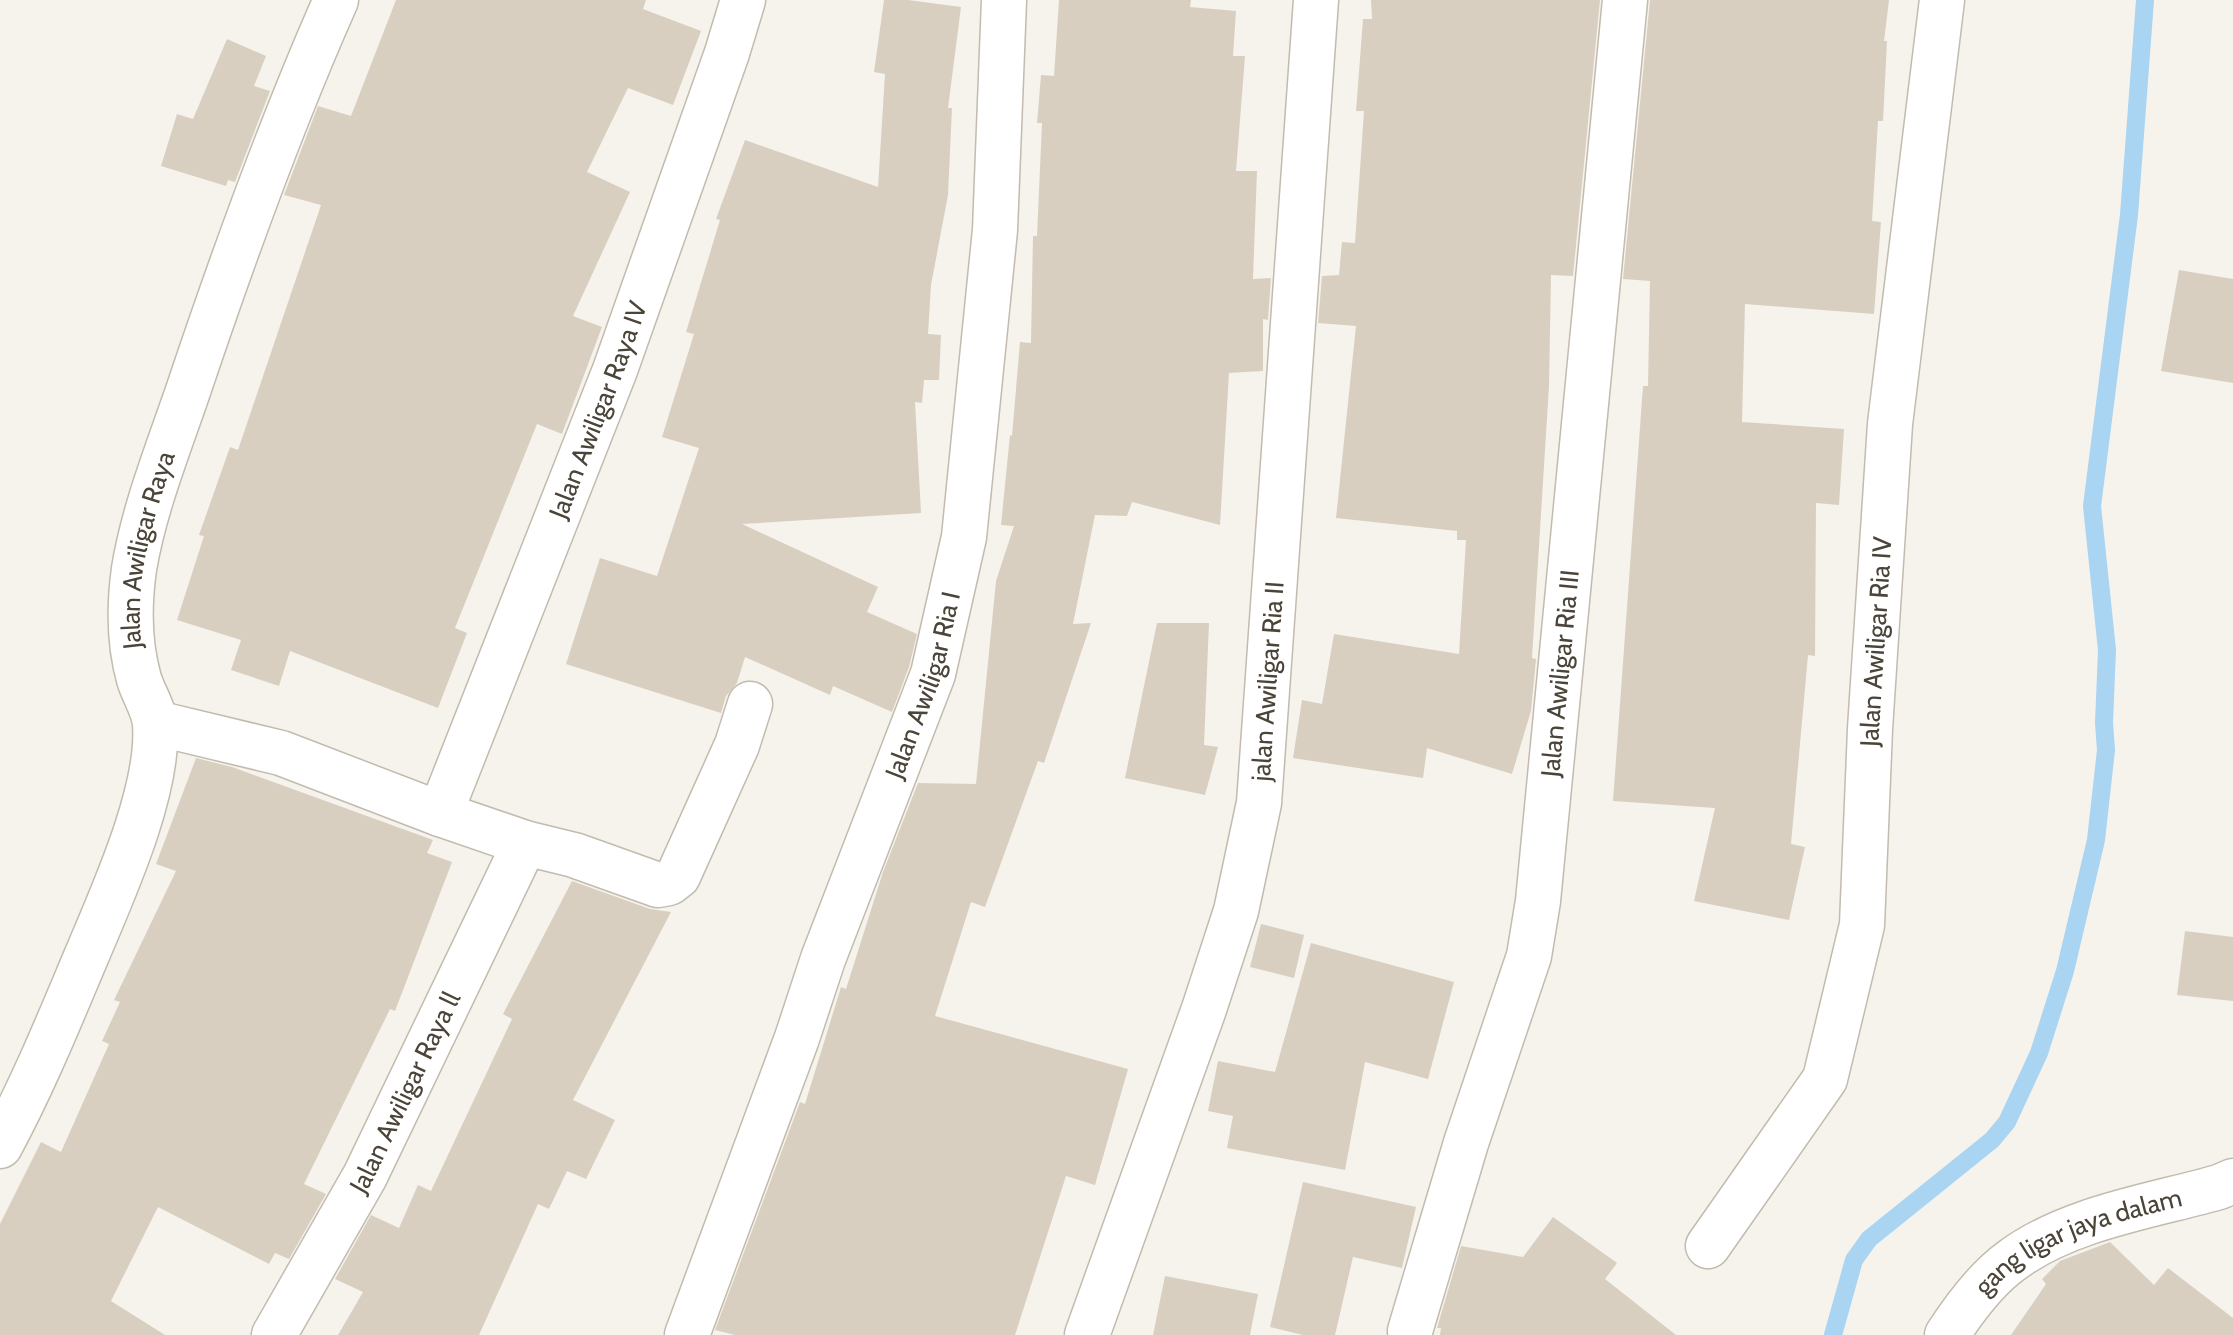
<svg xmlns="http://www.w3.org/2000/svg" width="2233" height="1335" viewBox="0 0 2233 1335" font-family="Cabin,sans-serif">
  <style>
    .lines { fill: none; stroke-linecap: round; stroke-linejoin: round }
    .stream { stroke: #a9d4f2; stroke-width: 18 }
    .building { fill: #d8cfc1 }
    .minor-casing { stroke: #c2bbae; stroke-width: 47 }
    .tertiary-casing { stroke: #c2bbae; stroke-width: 47 }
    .minor { stroke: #fff; stroke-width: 44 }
    .tertiary { stroke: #fff; stroke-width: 44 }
    .labels { text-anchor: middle; stroke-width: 6; stroke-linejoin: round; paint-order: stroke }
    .street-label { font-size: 26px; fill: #4b4439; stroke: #fff }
  </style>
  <rect width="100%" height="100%" fill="#f6f3ec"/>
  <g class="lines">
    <!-- stream -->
    <path class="stream" d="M1833,1335L1854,1260L1869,1239L1992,1140L2007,1122L2039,1053L2065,971L2096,840L2106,750L2104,723L2107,650L2092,506L2129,215L2145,0"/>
  </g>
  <!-- building -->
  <g class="building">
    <path d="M396,0H646L643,9L701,31L673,105L628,88L587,172L630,192L573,316L602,327L562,434L537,424L455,628L467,633L438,708L290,651L279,686L231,670L241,640L177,620L204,536L199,535L230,447L238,450L321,205L284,195L318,106L351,116Z"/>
    <path d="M884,0H908L961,7L948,108H952L948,195L931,285L928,334L941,335L939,380H924L922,403L915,402L921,513L742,524L878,587L867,612L917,634L909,667L892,712L833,686L830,695L745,657L737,683L726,696L721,713L566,664L600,558L657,576L699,448L662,437L694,334L686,332L720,220L716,219L745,140L878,187L885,74L874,72Z"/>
    <path d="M1059,0H1191L1190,7L1236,11L1233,56H1245L1236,171H1257L1253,279L1271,278L1268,320L1263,319V371L1229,373L1220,525L1132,502L1127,516L1095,515L1073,624L1091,623L1044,763L1038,761L985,907L971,902L935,1016L1128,1069L1095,1185L1066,1176L1015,1335H735L715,1330L800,1102L805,1104L841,987L846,989L883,872L918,783L976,784L996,581L1014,526L1001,525L1010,435L1012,436L1020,342L1031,343L1033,236H1037L1042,123H1037L1041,75L1054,76Z"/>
    <path d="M1371,0H1600L1573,276L1551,275L1549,386L1532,658L1536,659L1531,711L1512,774L1427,748L1423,778L1293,758L1302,700L1322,704L1334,634L1459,654L1466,540H1457V531L1336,518L1356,326L1318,323L1322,276L1339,275L1342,242L1355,243L1364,111H1356L1363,19H1372Z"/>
    <path d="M1650,0H1889L1884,41H1887L1883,121H1878L1872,221L1881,222L1874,314L1745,304L1742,422L1844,429L1839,505L1816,503L1815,656L1808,655L1791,844L1805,847L1789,920L1694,901L1715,808L1613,801L1643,386H1648L1650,281L1623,279Z"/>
    <path d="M227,39L266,56L254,86L270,91L235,182L228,180L226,186L161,166L177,114L193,119Z"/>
    <path d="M2179,270L2233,279V383L2161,371Z"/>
    <path d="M1157,623H1209L1204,745L1218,747L1205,795L1125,778Z"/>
    <path d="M196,758L232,767L433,840L427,853L452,862L395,1011L390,1009L304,1184L326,1194L289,1259L275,1253L269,1264L158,1207L111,1301L165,1335H0V1224L41,1142L61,1152L109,1044L102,1041L120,1002L114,1000L176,871L156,864Z"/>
    <path d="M572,881L650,909L671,912L573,1100L615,1120L586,1179L567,1171L549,1209L538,1204L479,1335H338L363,1292L335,1279L371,1215L399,1228L418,1185L431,1191L512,1019L503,1014Z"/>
    <path d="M1261,924L1304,935L1294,978L1250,967Z"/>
    <path d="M2185,931L2233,937V1001L2177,995Z"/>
    <path d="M1311,943L1454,982L1428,1079L1365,1062L1345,1170L1227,1148L1233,1116L1208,1111L1218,1061L1275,1072Z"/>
    <path d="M1303,1182L1416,1207L1402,1268L1353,1257L1335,1335H1303L1270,1327Z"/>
    <path d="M1553,1217L1617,1263L1605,1279L1676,1335H1440L1441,1328H1437L1461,1246L1523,1257Z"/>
    <path d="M2110,1242L2154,1285L2168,1268L2233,1318V1335H2011L2046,1284L2042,1279L2060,1261Z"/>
    <path d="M1165,1276L1258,1294L1250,1335H1153Z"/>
  </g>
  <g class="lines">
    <defs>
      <g id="minor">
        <path d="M156,723L281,753L440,814L525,843L574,855L658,885L669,883L678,876L737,745L750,704"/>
        <path id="s1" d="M440,814L615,370L727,53L743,0"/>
        <path id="s2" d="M1708,1246L1825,1079L1862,925L1870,729L1890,424L1942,0"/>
        <path id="s3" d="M1410,1331L1466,1143L1529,956L1538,901L1625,0"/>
        <path id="s4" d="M274,1335L365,1176L525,843"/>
        <path id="s5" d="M687,1335L797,1038L823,959L933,674L964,537L995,230L1004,0"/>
        <path id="s6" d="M1087,1335L1204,1009L1236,911L1259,803L1316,0"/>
        <path id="s7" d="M1947,1335C1964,1309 1986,1279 2011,1261C2068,1218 2152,1206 2219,1187L2233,1181"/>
      </g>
      <g id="tertiary">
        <path id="s8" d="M0,1146C33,1085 59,1021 86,957C112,895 160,791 155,724C154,709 143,693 139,679C129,644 129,605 134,569C144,508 169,447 189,388C233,257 280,126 336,0"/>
      </g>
    </defs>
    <!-- minor casing -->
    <use href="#minor" class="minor-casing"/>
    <!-- tertiary casing -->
    <use href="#tertiary" class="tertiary-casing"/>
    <!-- minor -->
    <use href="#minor" class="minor"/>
    <!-- tertiary -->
    <use href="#tertiary" class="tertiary"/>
  </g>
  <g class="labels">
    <!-- street labels -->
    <g class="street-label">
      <text dy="9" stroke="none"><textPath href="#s1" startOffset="434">Jalan Awiligar Raya IV</textPath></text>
      <text dy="9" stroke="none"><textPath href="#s8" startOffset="632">Jalan Awiligar Raya</textPath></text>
      <text dy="9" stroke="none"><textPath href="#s2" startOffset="646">Jalan Awiligar Ria IV</textPath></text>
      <text dy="9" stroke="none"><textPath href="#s3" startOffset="678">Jalan Awiligar Ria III</textPath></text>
      <text dy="9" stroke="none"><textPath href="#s6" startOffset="682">jalan Awiligar Ria II</textPath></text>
      <text dy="9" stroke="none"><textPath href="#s5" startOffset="692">Jalan Awiligar Ria I</textPath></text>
      <text dy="9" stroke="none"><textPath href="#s4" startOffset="276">Jalan Awiligar Raya ll</textPath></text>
      <text dy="9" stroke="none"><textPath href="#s7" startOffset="168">gang ligar jaya dalam</textPath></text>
    </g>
  </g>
</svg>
